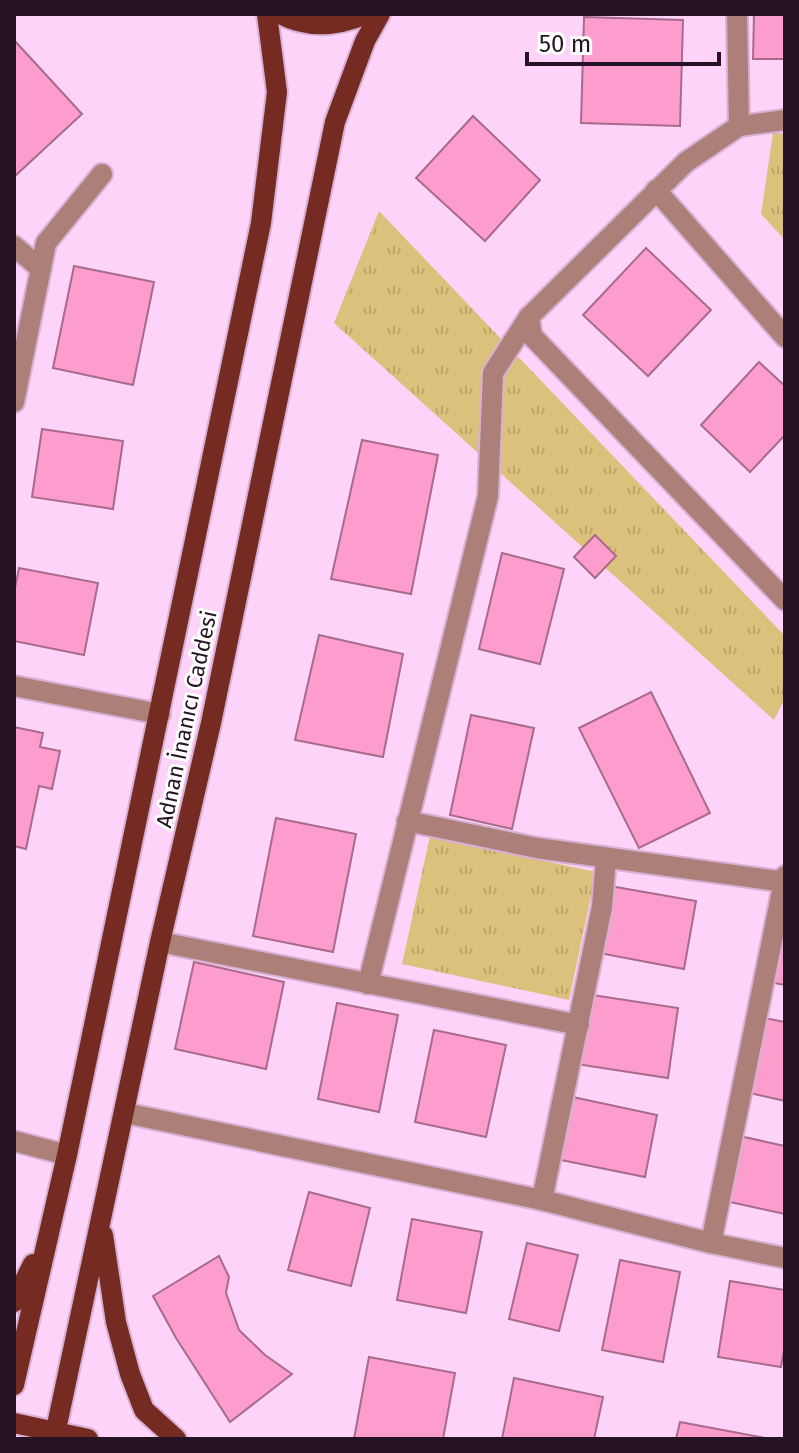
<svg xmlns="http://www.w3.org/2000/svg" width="799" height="1453" viewBox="0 0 799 1453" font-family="'Fira Sans',sans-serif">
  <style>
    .park { fill: url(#park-tufts) }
    .building { fill: #fc9dcd; stroke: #a86b89; stroke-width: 2 }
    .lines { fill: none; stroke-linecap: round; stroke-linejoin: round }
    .minor-casing { stroke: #d7b0d3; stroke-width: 24 }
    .major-casing { stroke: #d7b0d3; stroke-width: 24 }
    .minor { stroke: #ac8078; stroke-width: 20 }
    .major { stroke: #762b22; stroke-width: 20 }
    .labels { text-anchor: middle; stroke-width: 6; stroke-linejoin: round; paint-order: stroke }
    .street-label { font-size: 22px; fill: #251324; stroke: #fff }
  </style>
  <defs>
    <pattern id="park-tufts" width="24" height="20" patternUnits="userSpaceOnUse" patternTransform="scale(2)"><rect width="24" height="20" fill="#dcc17c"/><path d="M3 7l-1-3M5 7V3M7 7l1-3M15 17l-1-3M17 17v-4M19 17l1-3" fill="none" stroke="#bda56b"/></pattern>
  </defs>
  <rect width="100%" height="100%" fill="#fed3fa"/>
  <!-- park -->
  <g class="park">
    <path d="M773,133L785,134V240L761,214Z"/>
    <path d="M379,211L785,636V698L774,720L334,323Z"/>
    <path d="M430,836L596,872L569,1000L402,964Z"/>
  </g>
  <!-- building -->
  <g class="building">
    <path d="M754,14H785V59H753Z"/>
    <path d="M584,17L683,20L680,126L581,123Z"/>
    <path d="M14,40L82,114L16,175L14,173Z"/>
    <path d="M473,116L540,180L485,241L416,178Z"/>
    <path d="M646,248L711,310L648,376L583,315Z"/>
    <path d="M74,266L154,282L133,385L53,368Z"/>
    <path d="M759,362L785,386V435L750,472L701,425Z"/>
    <path d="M42,429L123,441L113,509L32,497Z"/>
    <path d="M362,440L438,455L411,594L331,579Z"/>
    <path d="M595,535L616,556L595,578L574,557Z"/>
    <path d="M502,553L564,569L540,664L479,649Z"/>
    <path d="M19,568L98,583L84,655L14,641V593Z"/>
    <path d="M319,635L403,654L383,757L295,740Z"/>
    <path d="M651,692L710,813L639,848L579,728Z"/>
    <path d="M471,715L534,728L512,829L450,815Z"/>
    <path d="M14,727L43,733L40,747L60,751L52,789L39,786L26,849L14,846Z"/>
    <path d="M276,818L356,834L333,952L253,936Z"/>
    <path d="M610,886L696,901L684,969L599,953Z"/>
    <path d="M785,914V985L769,982Z"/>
    <path d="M194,962L284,982L266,1069L175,1049Z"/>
    <path d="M586,994L678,1008L668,1078L576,1064Z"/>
    <path d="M337,1003L398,1015L379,1112L318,1099Z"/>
    <path d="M760,1017L785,1022V1101L745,1092Z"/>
    <path d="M434,1030L506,1045L486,1137L415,1122Z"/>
    <path d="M568,1096L657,1115L645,1177L556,1159Z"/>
    <path d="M735,1135L785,1146V1214L721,1200Z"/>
    <path d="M309,1192L370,1208L351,1286L288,1270Z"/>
    <path d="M412,1219L482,1232L466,1313L397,1300Z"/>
    <path d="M527,1243L578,1255L559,1331L509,1319Z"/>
    <path d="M219,1256L229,1277L226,1293L239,1330L265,1355L292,1374L230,1422L176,1338L153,1296Z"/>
    <path d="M620,1260L680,1272L663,1362L602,1350Z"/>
    <path d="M730,1281L785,1290V1345L781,1367L718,1357Z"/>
    <path d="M369,1357L455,1373L443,1439H354Z"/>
    <path d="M514,1378L603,1397L594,1439H502Z"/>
    <path d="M680,1422L765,1438V1439H676Z"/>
  </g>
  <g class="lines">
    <defs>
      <g id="minor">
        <path d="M737,14L739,126"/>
        <path d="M785,120L739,126L686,162L529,317L532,336L785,600"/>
        <path d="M656,190L785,337"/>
        <path d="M14,246L41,269"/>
        <path d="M14,402L46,243L102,174"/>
        <path d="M14,686L160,714"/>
        <path d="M407,821L537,848L785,882"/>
        <path d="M160,942L579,1025"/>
        <path d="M368,984L488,496L493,373L529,317"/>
        <path d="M125,1113L542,1200L711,1243L785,1258"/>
        <path d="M14,1141L67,1155"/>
        <path d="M542,1200L602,907L606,858"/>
        <path d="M711,1243L785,876"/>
      </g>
      <g id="major">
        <path d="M280,14C308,29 338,26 366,14"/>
        <path d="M103,1235L116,1322L130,1374L144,1410L176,1439"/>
        <path d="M14,1302L33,1264"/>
        <path d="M14,1385L67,1155L261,223L277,92L267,14"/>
        <path d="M14,1423L88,1439"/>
        <path d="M54,1439L160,942L211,723L335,122L365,41L380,14"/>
      </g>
    </defs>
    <!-- minor casing -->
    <use href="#minor" class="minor-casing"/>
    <!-- major casing -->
    <use href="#major" class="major-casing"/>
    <!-- minor -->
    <use href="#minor" class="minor"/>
    <!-- major -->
    <use href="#major" class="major"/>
  </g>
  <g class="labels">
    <!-- street labels -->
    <g class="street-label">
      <text transform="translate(186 719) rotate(-78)" y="8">Adnan İnanıcı Caddesi</text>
    </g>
  </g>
  <!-- border -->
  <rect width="799" height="1453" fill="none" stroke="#251324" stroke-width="32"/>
  <!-- scale -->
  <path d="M527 52v12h192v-12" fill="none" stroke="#251324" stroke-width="4"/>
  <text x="539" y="52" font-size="24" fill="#251324" stroke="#ffffff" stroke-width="6" paint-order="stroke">50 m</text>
</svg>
